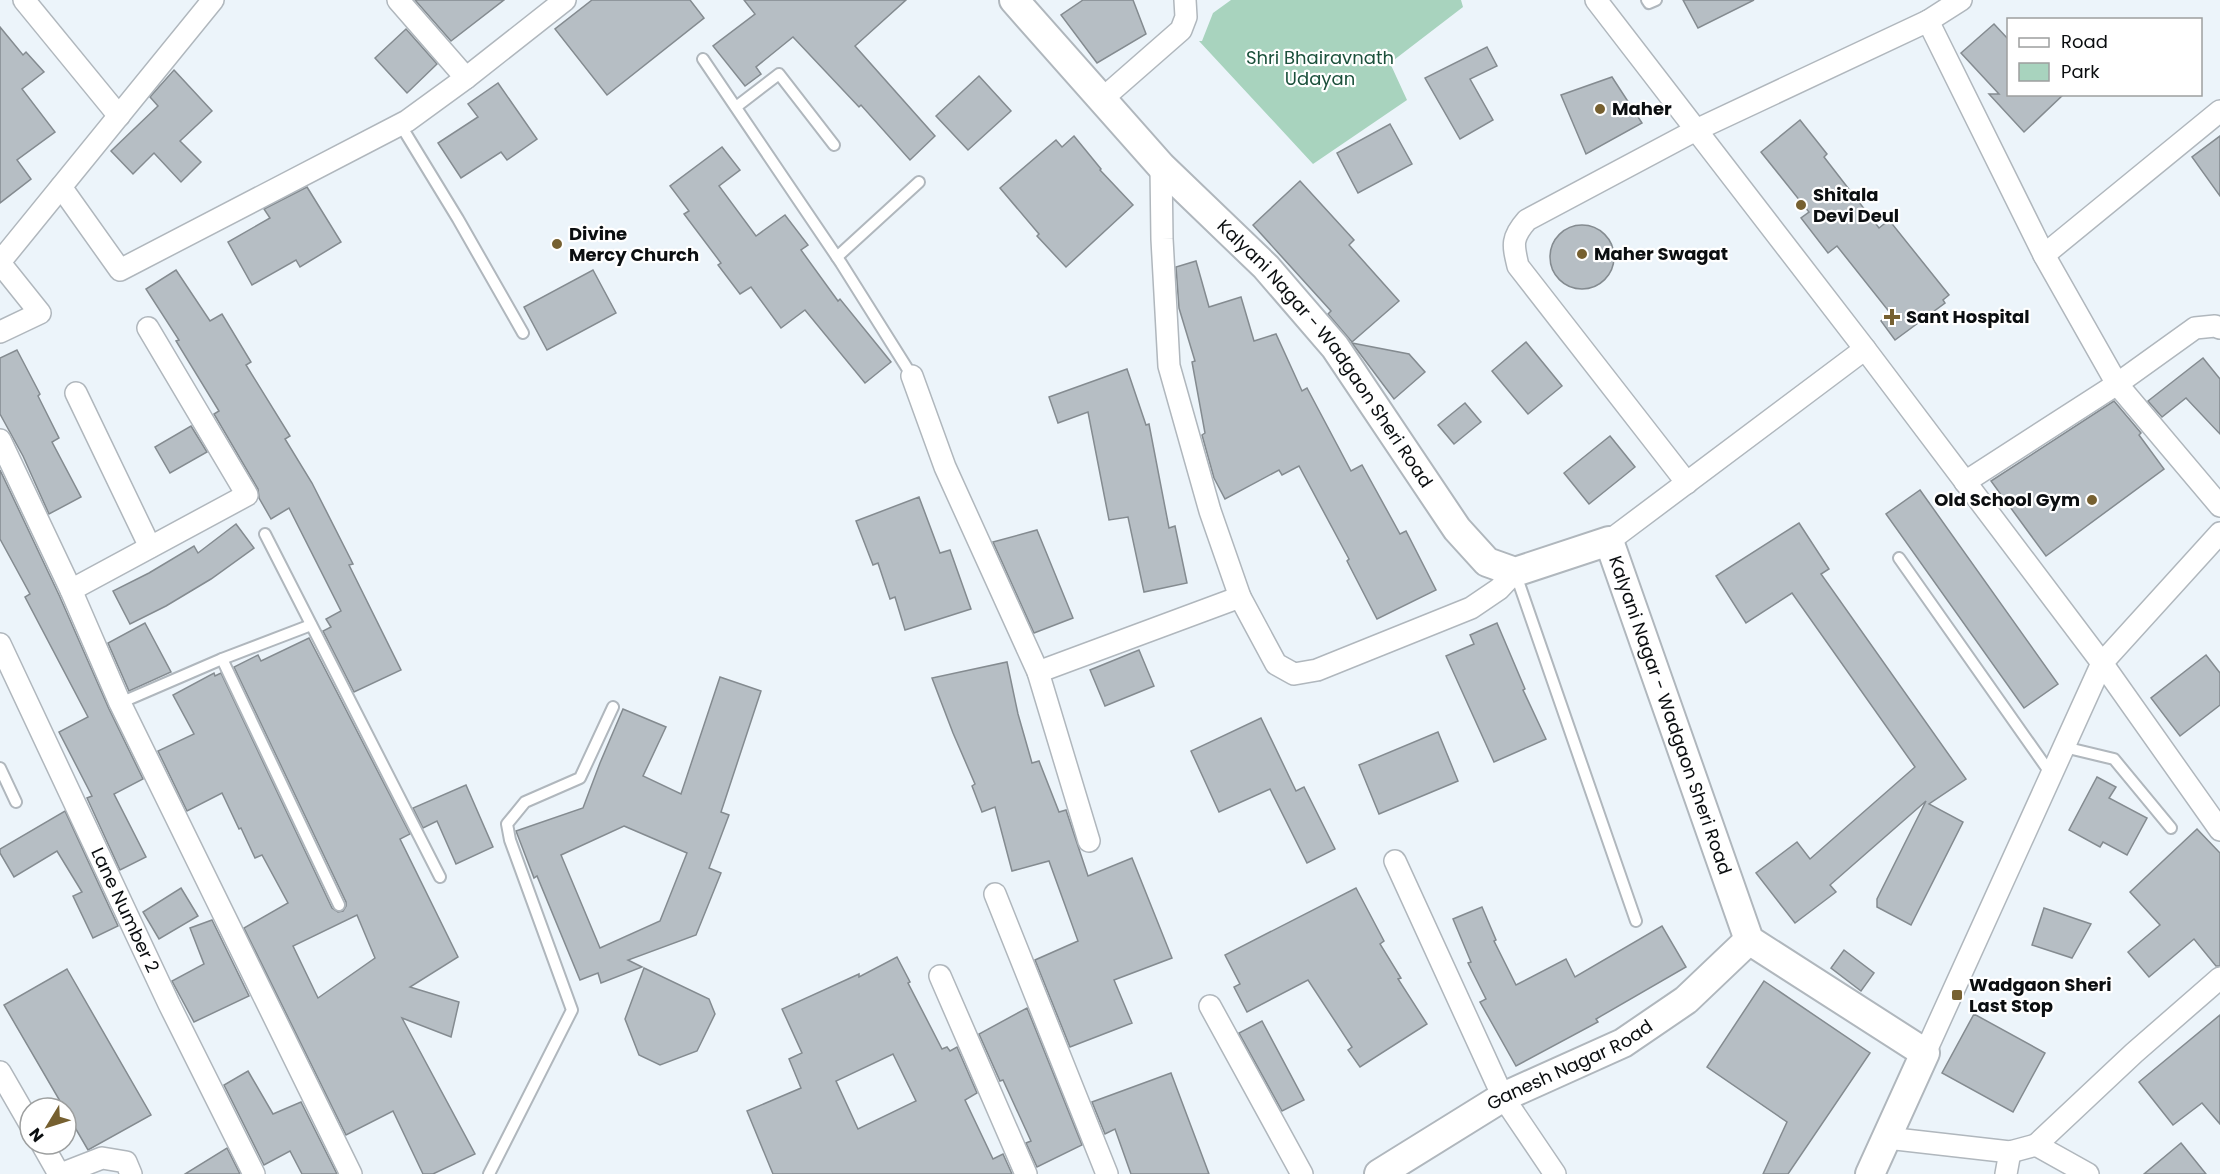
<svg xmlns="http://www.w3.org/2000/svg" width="2220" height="1174" viewBox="0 0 2220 1174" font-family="Poppins,sans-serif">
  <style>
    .green { fill: #a8d3be }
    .building { fill: #b6bec4; stroke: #848b90; stroke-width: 1.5; fill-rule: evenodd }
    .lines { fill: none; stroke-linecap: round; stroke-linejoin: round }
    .lane-casing { stroke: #b0b7bd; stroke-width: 14 }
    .street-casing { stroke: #b0b7bd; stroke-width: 24 }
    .secondary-casing { stroke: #b0b7bd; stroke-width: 32 }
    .lane { stroke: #fff; stroke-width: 10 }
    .street { stroke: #fff; stroke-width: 21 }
    .secondary { stroke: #fff; stroke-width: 28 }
    .poi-dot { fill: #766030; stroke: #fff; stroke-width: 2 }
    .labels { text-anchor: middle; stroke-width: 4.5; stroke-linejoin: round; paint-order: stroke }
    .park-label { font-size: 18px; fill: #1b503b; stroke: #fff }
    .poi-label { font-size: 18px; font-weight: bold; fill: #0b0e10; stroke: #fff; text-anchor: start }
    .street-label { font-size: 18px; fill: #0b0e10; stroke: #fff }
  </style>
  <rect width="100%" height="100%" fill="#ecf4fa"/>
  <!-- green -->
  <path class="green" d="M1231,0H1461L1463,7L1390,63L1407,100L1313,164L1199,41H1202L1213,13Z"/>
  <!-- building -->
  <g class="building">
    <path d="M415,0H504L451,41Z"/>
    <path d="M592,0H690L704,18L607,95L555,29Z"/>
    <path d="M744,0H906L855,46L935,136L910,160L861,105L859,107L793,37L756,67L761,74L745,86L713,46L755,14Z"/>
    <path d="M1083,0H1133L1146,34L1097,63L1061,15Z"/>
    <path d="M1683,0H1754L1698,28Z"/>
    <path d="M1994,24L2008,39V94H2064L2024,132L1989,94H1999L1961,53Z"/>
    <path d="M0,27L23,55L26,52L44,72L22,89L55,132L17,160L31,179L0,203Z"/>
    <path d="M406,29L437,64L407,93L375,58Z"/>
    <path d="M1487,47L1497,66L1470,79L1493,120L1460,139L1425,78Z"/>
    <path d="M174,70L212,111L180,141L201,162L181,182L154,153L133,174L111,151L158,106L150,97Z"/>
    <path d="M979,76L1011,111L968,150L936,116Z"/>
    <path d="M1612,77L1642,123L1586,154L1561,95Z"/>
    <path d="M498,83L537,139L507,160L501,152L461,178L438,143L478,117L468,104Z"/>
    <path d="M1800,120L1827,154L1824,157L1879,228L1889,220L1949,295L1943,300L1945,303L1895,340L1881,321L1891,314L1837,246L1828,253L1801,218L1809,212L1761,152Z"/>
    <path d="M1390,124L1412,164L1358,193L1337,153Z"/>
    <path d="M1074,136L1101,169L1100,170L1133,205L1066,267L1037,236L1039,234L1000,188L1056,140L1062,147Z"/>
    <path d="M2220,136V196L2192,157Z"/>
    <path d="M722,147L740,170L719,186L756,236L785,215L808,245L801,250L838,301L840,299L891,362L865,383L805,310L781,328L751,287L740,294L718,265L721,263L684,214L689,211L670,186Z"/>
    <path d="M1300,181L1354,240L1349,245L1399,301L1352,342L1328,314L1331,311L1253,225Z"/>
    <path d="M307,187L341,242L300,267L296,260L252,285L228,242L270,218L264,209Z"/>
    <circle cx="1582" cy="257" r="32"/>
    <path d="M1196,261L1209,307L1241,297L1254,341L1276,334L1302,391L1307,388L1351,471L1362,465L1400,534L1406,531L1436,590L1377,619L1347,561L1349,559L1299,466L1282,475L1279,470L1225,499L1214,478L1202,435L1205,433L1192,362L1195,361L1179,308L1176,267Z"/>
    <path d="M176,270L210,321L222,314L251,362L246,365L290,436L285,439L312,483L353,564L349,565L401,670L354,692L323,631L331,627L326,619L341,611L289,508L271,519L259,498L258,489L214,414L219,411L176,341L179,340L146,289Z"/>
    <path d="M593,270L616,313L547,350L524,307Z"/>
    <path d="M1526,342L1562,386L1528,414L1492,371Z"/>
    <path d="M1352,343L1409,354L1425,372L1394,399Z"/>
    <path d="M17,350L40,394L38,396L59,438L52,442L81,497L49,514L23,456L0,414V358Z"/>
    <path d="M2203,358L2220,379V434L2186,398L2162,417L2148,401Z"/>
    <path d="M1127,369L1146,425L1149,424L1169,528L1175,526L1187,583L1144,592L1128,517L1109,520L1088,412L1058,423L1049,397Z"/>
    <path d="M2114,401L2141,433L2139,435L2164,469L2046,556L1991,481Z"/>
    <path d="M1465,403L1481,422L1454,444L1438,425Z"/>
    <path d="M191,426L207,452L170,473L155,447Z"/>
    <path d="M1610,436L1635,467L1589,504L1564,473Z"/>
    <path d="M0,470L59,595L109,709L143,779L114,794L146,857L120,870L87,798L92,796L59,732L88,717L25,597L30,594L0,539Z"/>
    <path d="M1920,490L2058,684L2024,708L1886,514Z"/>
    <path d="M919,497L940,553L950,550L971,609L905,630L895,597L890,599L878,563L873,565L856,521Z"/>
    <path d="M1799,523L1829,569L1821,574L1966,779L1929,804L1963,822L1911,925L1877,907V899L1926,801L1830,885L1836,892L1795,923L1756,873L1797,842L1810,859L1915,767L1792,593L1746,623L1716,576Z"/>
    <path d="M236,524L254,548L211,579L166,606L130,624L113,591L149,573L194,546L198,553Z"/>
    <path d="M1037,530L1073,618L1034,633L993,542Z"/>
    <path d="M145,623L171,672L129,691L108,643Z"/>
    <path d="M1497,623L1525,689L1523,690L1546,739L1494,762L1446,656L1474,644L1470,635Z"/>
    <path d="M309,638L410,834L400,839L458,957L410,987L459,1002L451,1037L402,1018L475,1154L433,1174H423L393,1111L346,1135L244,928L288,903L262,855L255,858L241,828L239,829L222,793L187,811L158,751L194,734L173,695L214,673L215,676L221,673L332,908L338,912L343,911L346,906V902L234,667L258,655L261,661ZM357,915L375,958L318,998L293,946Z"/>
    <path d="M1139,650L1154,686L1105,706L1090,670Z"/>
    <path d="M2206,655L2220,673V705L2180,736L2151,698Z"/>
    <path d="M1007,662L1018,714L1032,763L1039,761L1059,812L1066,810L1088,876L1132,858L1172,958L1114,980L1132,1023L1070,1047L1035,960L1078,941L1049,861L1012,871L995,807L982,812L972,786L975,784L953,733L932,678Z"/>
    <path d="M720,677L761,691L721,812L729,815L709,868L721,873L696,935L628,960L642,967L601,983L598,973L580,980L537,876L534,878L516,831L583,808L600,763L623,709L666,727L643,776L681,794ZM624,826L687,853L660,921L600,948L561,855Z"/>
    <path d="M1261,718L1296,791L1304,787L1335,849L1307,863L1270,789L1219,812L1191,751Z"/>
    <path d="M1438,732L1458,781L1379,814L1359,765Z"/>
    <path d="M2097,777L2116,787L2109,798L2147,818L2127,855L2103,842L2100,847L2069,830Z"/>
    <path d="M466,785L493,847L456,864L437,821L423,828L413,808Z"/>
    <path d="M65,811L118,926L93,938L73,896L82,892L57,851L14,877L0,853V849Z"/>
    <path d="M2197,829L2220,853V966H2216L2194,939L2149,977L2128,952L2160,925L2130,892Z"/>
    <path d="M181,888L198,916L159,939L143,912Z"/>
    <path d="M1356,888L1384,941L1380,944L1401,978L1398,979L1427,1024L1360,1067L1348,1050L1352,1047L1308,980L1247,1012L1234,987L1240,984L1225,955Z"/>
    <path d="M1482,907L1496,940L1494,941L1516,985L1566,959L1575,977L1662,926L1686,967L1596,1019L1598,1022L1516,1066L1480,1002L1486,999L1468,963L1471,962L1453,919Z"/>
    <path d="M2044,908L2091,924L2072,958L2032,945Z"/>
    <path d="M212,920L249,996L194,1022L172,981L204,964L190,928Z"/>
    <path d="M1844,950L1874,973L1861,991L1831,968Z"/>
    <path d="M897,957L910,982L908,983L942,1049L947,1047L950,1051L957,1047L977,1093L965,1100L993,1159L1003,1154L1012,1174H773L747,1111L801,1088L789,1059L802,1053L782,1009L859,974V977ZM893,1054L916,1101L858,1129L836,1081Z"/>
    <path d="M644,968L709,999L715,1014L697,1051L660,1065L639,1055L625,1019Z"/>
    <path d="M67,969L151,1115L88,1150L66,1112V1108H64L4,1005Z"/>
    <path d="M1764,981L1870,1053L1788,1174H1763L1787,1122L1707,1067Z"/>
    <path d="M1027,1008L1082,1145L1037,1167L1026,1143L1031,1141L1003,1080L1000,1081L979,1034Z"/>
    <path d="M1974,1014L2045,1053L2013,1112L1942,1073Z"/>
    <path d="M2220,1015V1124L2202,1103L2173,1125L2139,1082Z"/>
    <path d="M1262,1021L1304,1100L1282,1111L1239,1033Z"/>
    <path d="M248,1071L273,1114L301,1102L337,1174H302L290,1151L264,1165L224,1085Z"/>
    <path d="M1171,1073L1209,1174H1131L1115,1129L1105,1134L1092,1102Z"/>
    <path d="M2181,1143L2206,1174H2144Z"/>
    <path d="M227,1148L240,1174H185Z"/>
  </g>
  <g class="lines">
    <defs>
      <g id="lane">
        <path d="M1647,0L1649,3L1656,0"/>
        <path d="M703,59L841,263L912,376"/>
        <path d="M736,107L779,74L834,145"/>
        <path d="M400,124L458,219L523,333"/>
        <path d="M837,257L919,182"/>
        <path d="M265,534L440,877"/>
        <path d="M1899,558L2051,774"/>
        <path d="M1515,572L1636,921"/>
        <path d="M222,659L339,905"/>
        <path d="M120,703L222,659L311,625"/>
        <path d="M2064,747L2114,759L2171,828"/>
        <path d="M0,768L16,802"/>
        <path d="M489,1174L572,1010L510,840L507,824L525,802L580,778L613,707"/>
      </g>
      <g id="street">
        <path d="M24,0L119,116"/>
        <path d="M398,0L466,78"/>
        <path d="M1596,0L1865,349L2102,663L2220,830"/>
        <path d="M1928,21L2044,255L2117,384L2220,506"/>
        <path d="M1101,100L1181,30L1186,17L1185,0"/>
        <path d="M1161,166L1162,239L1169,366L1210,511L1240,597L1276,664L1294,674L1317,670L1471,608L1499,589L1515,572"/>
        <path d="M61,187L120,270L407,121L466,78L565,0"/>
        <path d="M2044,255L2220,111"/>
        <path d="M0,262L213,0"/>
        <path d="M0,263L40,313L0,332"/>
        <path d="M912,376L945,467L1038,672L1089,841"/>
        <path d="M76,393L150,547"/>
        <path d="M0,440L71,590L120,703L351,1174"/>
        <path d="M1965,482L2117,384L2195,328L2215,326L2220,328"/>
        <path d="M1687,483L1518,266C1513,245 1511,238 1527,220L1696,130L1928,21L1961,0"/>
        <path d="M1609,541L1865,349"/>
        <path d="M71,590L247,495L148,328"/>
        <path id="s1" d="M0,644L169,1004L254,1174"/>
        <path d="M1038,672L1240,597"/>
        <path d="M1395,861L1503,1097L1555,1174"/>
        <path d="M995,894L1107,1174"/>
        <path d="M940,976L1026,1174"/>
        <path d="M1210,1006L1302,1174"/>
        <path d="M1925,1053L2102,663L2220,533"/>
        <path d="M0,1072L30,1124"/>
        <path d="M1887,1138L2010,1152L2036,1145L2088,1174"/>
        <path d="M42,1144L59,1174"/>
        <path d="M2036,1145L2134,1053L2220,978"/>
        <path d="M61,1174L102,1158L126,1162L131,1174"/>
        <path d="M2006,1174L2010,1152"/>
      </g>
      <g id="secondary">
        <path id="s2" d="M1014,0L1161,166L1266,267L1335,347L1457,529L1487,562L1515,572L1609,541L1749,940L1925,1053L1870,1174"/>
        <path id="s3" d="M1379,1174L1503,1097L1623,1043L1686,1000L1749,940"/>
      </g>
    </defs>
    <!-- lane casing -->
    <use href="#lane" class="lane-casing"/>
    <!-- street casing -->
    <use href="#street" class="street-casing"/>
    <!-- secondary casing -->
    <use href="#secondary" class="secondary-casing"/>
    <!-- lane -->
    <use href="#lane" class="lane"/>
    <!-- street -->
    <use href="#street" class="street"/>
    <!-- secondary -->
    <use href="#secondary" class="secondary"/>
  </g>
  <!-- markers -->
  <g class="poi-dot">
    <circle cx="1600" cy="109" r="6"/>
    <circle cx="1801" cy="205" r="6"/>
    <circle cx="557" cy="244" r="6"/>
    <circle cx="1582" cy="254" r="6"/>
    <path d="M1889 308h6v6h6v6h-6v6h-6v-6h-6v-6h6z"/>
    <circle cx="2092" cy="500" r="6"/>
    <rect x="1951" y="989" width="12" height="12" rx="3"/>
  </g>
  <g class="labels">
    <!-- park labels -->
    <g class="park-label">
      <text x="1320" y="64">Shri Bhairavnath<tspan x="1320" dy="21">Udayan</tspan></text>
    </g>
    <!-- poi labels -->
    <g class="poi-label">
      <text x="1612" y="115">Maher</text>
      <text x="1813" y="201">Shitala<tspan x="1813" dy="21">Devi Deul</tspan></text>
      <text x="569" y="240">Divine<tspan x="569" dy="21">Mercy Church</tspan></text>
      <text x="1594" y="260">Maher Swagat</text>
      <text x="1906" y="323">Sant Hospital</text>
      <text x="2080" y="506" text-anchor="end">Old School Gym</text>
      <text x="1969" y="991">Wadgaon Sheri<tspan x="1969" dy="21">Last Stop</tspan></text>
    </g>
    <!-- street labels -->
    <g class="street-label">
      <text dy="6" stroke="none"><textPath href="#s2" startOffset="472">Kalyani Nagar - Wadgaon Sheri Road</textPath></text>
      <text dy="6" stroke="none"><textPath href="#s2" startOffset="1050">Kalyani Nagar - Wadgaon Sheri Road</textPath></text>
      <text dy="6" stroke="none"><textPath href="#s1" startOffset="294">Lane Number 2</textPath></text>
      <text dy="6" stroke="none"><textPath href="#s3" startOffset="220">Ganesh Nagar Road</textPath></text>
    </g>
  </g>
  <!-- legend -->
  <rect x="2007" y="18" width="195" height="78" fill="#ffffff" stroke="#9d9f9f" stroke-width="1.5"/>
  <rect x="2019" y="38" width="30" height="9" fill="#ffffff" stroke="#9d9f9f" stroke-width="1.5"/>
  <text x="2061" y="48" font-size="18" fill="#0b0e10">Road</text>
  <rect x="2019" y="63" width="30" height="18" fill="#a8d3be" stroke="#9d9f9f" stroke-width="1.5"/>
  <text x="2061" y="78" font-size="18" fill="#0b0e10">Park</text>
  <!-- north arrow -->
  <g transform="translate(48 1126) rotate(232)"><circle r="28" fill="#ffffff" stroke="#9d9f9f" stroke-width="1.5"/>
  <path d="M0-4.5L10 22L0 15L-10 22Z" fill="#766030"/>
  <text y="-9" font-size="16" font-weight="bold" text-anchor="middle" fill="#0b0e10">N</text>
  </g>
</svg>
